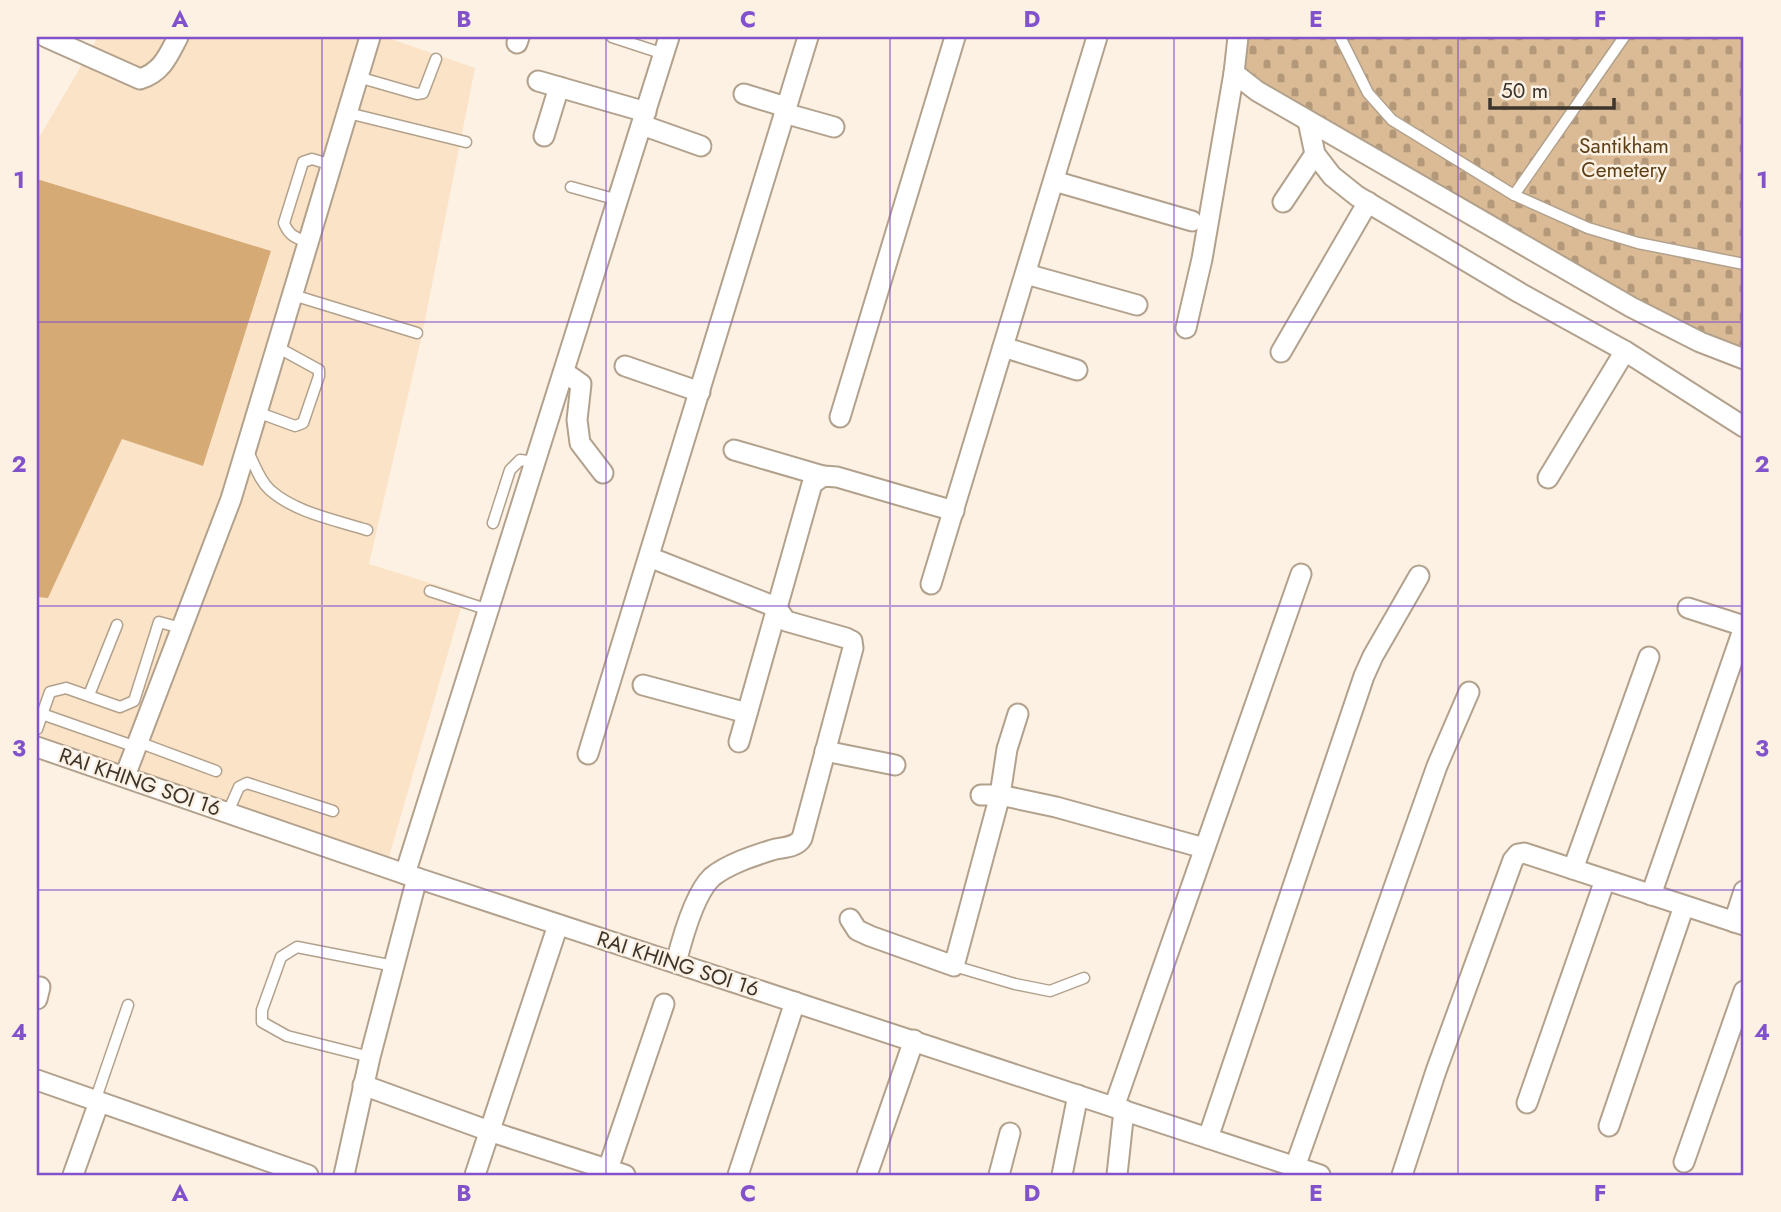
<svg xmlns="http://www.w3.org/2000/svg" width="1781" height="1212" viewBox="0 0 1781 1212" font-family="Jost,sans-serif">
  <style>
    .built { fill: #fbe3c7 }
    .cemetery { fill: url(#cemetery-stones) }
    .water { fill: #d6aa75 }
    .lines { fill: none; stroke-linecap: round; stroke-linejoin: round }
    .service-casing { stroke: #b2a18c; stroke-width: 13 }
    .minor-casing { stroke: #b2a18c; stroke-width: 23 }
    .service { stroke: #fff; stroke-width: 10 }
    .minor { stroke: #fff; stroke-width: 19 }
    .grid { fill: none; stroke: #8152cb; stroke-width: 2; stroke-opacity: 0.55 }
    .labels { text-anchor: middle; stroke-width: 5; stroke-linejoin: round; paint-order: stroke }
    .park-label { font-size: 21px; fill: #5d3f15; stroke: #fdf1e4 }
    .street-label { font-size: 21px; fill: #3c352c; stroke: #fdf1e4 }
    .neatline { fill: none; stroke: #8152cb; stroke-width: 2.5 }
    .grid-label { font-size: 23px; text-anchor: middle; font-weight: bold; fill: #8152cb }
  </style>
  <defs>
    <pattern id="cemetery-stones" width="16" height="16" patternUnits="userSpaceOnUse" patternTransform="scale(1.75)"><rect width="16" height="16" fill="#dbbb95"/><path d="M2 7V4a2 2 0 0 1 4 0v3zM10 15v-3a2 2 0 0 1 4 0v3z" fill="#b3997a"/></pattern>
  </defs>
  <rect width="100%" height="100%" fill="#fdf1e4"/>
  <!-- built -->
  <path class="built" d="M98,37H385L475,68L422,335L369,564L465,594L389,857L125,776L37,743V597L48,598L122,439L203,466L271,252L37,179V141Z"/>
  <!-- cemetery -->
  <path class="cemetery" d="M1243,37H1744V354L1665,322L1251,83L1239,65Z"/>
  <!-- water -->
  <path class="water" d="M37,179L271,251L203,466L122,439L48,598L37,597Z"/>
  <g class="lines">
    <defs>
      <g id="service">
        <path d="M612,37L664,54"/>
        <path d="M1340,37L1368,93L1392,120L1514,195L1588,228L1638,243L1744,264"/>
        <path d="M358,77L417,94L423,93L436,59"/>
        <path d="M348,113L466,142"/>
        <path d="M571,187L618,200"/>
        <path d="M1514,195L1624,37"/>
        <path d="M308,242C296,238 289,236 284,223L303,162L312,159L332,165"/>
        <path d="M293,295L417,333"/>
        <path d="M257,412L295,426L303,423L319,376V370L277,347"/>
        <path d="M248,452C255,465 259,480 270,490C296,513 336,520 367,530"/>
        <path d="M493,523L510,470L520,460L536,462"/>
        <path d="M430,591L489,610"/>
        <path d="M89,695L117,625"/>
        <path d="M42,714L136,747"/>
        <path d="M37,729L50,692L66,688L120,707L134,701L159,622L181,628"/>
        <path d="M138,742L216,771"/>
        <path d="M228,812L239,787L247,783L333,811"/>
        <path d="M954,966L1015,984L1050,991L1084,978"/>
        <path d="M370,1057L287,1036L262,1022V1010L281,957L297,947L394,966"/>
        <path d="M95,1101L128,1005"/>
      </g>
      <g id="minor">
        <path d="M46,37L140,79C162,72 168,56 178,37"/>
        <path d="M1238,37L1234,73L1257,91L1631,307L1700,342L1744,359"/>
        <path d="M517,43L519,37"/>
        <path d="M538,81L646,112"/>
        <path d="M744,94L786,107"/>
        <path d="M784,113L834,127"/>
        <path d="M1308,121L1315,154L1332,176L1357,196L1520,293L1625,351L1744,427"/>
        <path d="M642,125L701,146"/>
        <path d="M544,136L559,87"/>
        <path d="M1054,181L1192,221"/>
        <path d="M1283,202L1315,154"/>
        <path d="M1026,274L1137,305"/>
        <path d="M1186,328L1202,259L1234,73"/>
        <path d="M1003,347L1077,370"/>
        <path d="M1281,352L1368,202"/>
        <path d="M625,366L700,392"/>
        <path d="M564,372L581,384L577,420L580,443L603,473"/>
        <path d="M840,417L955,37"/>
        <path d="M734,450L823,476"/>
        <path d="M1548,478L1625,351"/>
        <path d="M649,557L776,607L786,621L846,638L852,641L853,648L802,838C796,848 783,847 772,850C753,856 728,864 712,877C694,894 682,939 676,963"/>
        <path d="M931,584L1097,37"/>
        <path d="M1688,608L1744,626"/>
        <path d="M643,685L747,713"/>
        <path d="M739,742L812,484L823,476L837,477L954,511"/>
        <path d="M37,747L405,874L1320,1175"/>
        <path d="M825,751L895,765"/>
        <path d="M588,754L808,37"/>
        <path d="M125,776L231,499L370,37"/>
        <path d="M981,795H1000L1056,807L1204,848"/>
        <path d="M1573,869L1649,657"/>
        <path d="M405,874L669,37"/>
        <path d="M1651,895L1744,627"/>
        <path d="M850,919L857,930L870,936L954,966L1000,795L1007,749L1018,714"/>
        <path d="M1734,922L1744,891"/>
        <path d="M37,999L40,987"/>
        <path d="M37,1080L308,1175"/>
        <path d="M363,1085L489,1131L625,1175"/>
        <path d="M1527,1103L1605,880"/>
        <path d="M1114,1107L1301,574"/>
        <path d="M1609,1126L1684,906"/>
        <path d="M1208,1138L1364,676L1373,656L1419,576"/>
        <path d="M1684,1162L1744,991"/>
        <path d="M1295,1167L1437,766L1469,692"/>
        <path d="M73,1175L99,1102"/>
        <path d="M344,1175L370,1057L417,878"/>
        <path d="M475,1175L558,925"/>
        <path d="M606,1175L664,1004"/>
        <path d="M738,1175L795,1002"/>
        <path d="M867,1175L914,1040"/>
        <path d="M999,1175L1010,1133"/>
        <path d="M1062,1175L1078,1095"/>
        <path d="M1117,1175L1124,1110"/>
        <path d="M1402,1175L1436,1071L1513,860L1518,854L1524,853L1744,925"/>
      </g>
    </defs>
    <!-- service casing -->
    <use href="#service" class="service-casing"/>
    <!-- minor casing -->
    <use href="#minor" class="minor-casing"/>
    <!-- service -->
    <use href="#service" class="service"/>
    <!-- minor -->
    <use href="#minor" class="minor"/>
  </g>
  <!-- grid -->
  <path class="grid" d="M322,37V1175M606,37V1175M890,37V1175M1174,37V1175M1458,37V1175M37,322H1744M37,606H1744M37,890H1744"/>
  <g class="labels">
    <!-- park labels -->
    <g class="park-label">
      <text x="1624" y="153">Santikham<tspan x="1624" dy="24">Cemetery</tspan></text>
    </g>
    <!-- street labels -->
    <g class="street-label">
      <text transform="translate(140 782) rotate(19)" y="7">RAI KHING SOI 16</text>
      <text transform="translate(678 964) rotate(18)" y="7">RAI KHING SOI 16</text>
    </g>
  </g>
  <!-- border -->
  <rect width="1781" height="1212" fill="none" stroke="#fdf1e4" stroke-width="77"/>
  <!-- scale -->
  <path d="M1490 98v10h124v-10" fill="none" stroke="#3c352c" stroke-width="3.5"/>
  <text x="1501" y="98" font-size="21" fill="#3c352c" stroke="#fdf1e4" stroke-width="5" paint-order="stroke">50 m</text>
  <rect x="38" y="38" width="1704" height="1136" class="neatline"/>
  <g class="grid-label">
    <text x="180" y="27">A</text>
    <text x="464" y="27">B</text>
    <text x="748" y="27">C</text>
    <text x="1032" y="27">D</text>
    <text x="1316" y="27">E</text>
    <text x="1600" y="27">F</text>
    <text x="19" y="188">1</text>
    <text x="1762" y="188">1</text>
    <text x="19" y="472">2</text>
    <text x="1762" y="472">2</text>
    <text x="19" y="756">3</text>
    <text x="1762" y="756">3</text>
    <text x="19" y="1040">4</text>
    <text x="1762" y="1040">4</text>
    <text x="180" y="1201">A</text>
    <text x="464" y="1201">B</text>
    <text x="748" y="1201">C</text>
    <text x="1032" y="1201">D</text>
    <text x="1316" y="1201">E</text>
    <text x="1600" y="1201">F</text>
  </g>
</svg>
